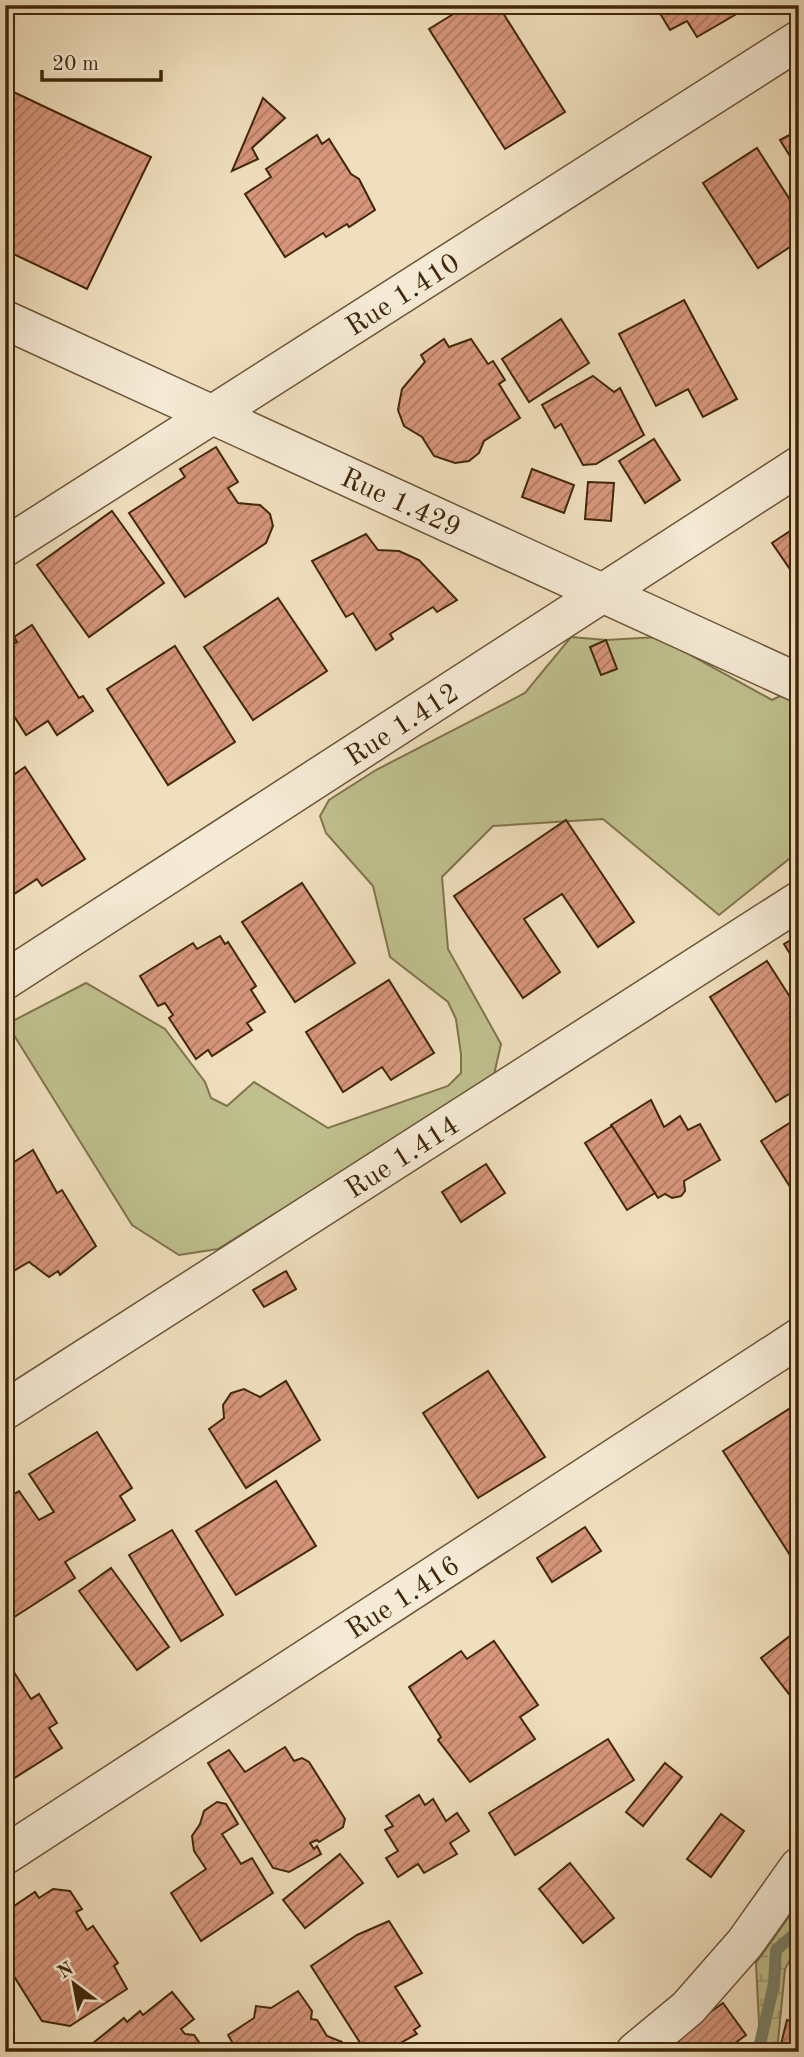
<svg xmlns="http://www.w3.org/2000/svg" width="804" height="2057" viewBox="0 0 804 2057" font-family="'Old Standard TT',serif">
  <style>
    .green { fill: #bfc08e; stroke: #80744b; stroke-width: 2 }
    .wetland { fill: url(#wetland-marsh); stroke: #80744b; stroke-width: 2 }
    .lines { fill: none; stroke-linecap: round; stroke-linejoin: round }
    .stream { stroke: #77816a; stroke-width: 12 }
    .building { fill: url(#building-hatch); stroke: #402708; stroke-width: 2 }
    .minor-casing { stroke: #6c5536; stroke-width: 41 }
    .minor { stroke: #f5ead5; stroke-width: 38 }
    .labels { text-anchor: middle; stroke-width: 5; stroke-linejoin: round; paint-order: stroke }
    .street-label { font-size: 28px; fill: #402708; stroke: #f5ead5 }
  </style>
  <defs>
    <pattern id="wetland-marsh" width="20" height="14" patternUnits="userSpaceOnUse" patternTransform="scale(1.75)"><rect width="20" height="14" fill="#bfc08e"/><path d="M1 5h8M5 5V1M11 12h8M15 12V8" fill="none" stroke="#9d9c72"/></pattern>
    <pattern id="building-hatch" width="6" height="6" patternUnits="userSpaceOnUse" patternTransform="scale(1.75)"><rect width="6" height="6" fill="#d7967c"/><path d="M-1 1l2-2M0 6l6-6M5 7l2-2" fill="none" stroke="#b07a64"/></pattern>
  </defs>
  <rect width="100%" height="100%" fill="#f0dfbe"/>
  <filter id="stains"><feTurbulence type="fractalNoise" baseFrequency=".00286" numOctaves="4"/><feColorMatrix values="0 0 0 0 .2 0 0 0 0 .09 0 0 0 0 .02 0 0 0 .5 -.17"/></filter>
  <radialGradient id="worn" r=".72"><stop offset=".6" stop-color="#630" stop-opacity="0"/><stop offset="1" stop-color="#630" stop-opacity=".3"/></radialGradient>
  <!-- green -->
  <path class="green" d="M571,637L606,640L658,637L772,700L799,687V851L719,915L603,819L493,826L442,877L448,949L501,1044L493,1079L218,1249L179,1255L132,1225L7,1024L86,983L165,1029L205,1082L211,1098L227,1106L254,1082L328,1128L448,1086L461,1073V1054L456,1019L448,1002L390,957L373,886L326,833L320,816L329,800L376,770L525,693Z"/>
  <!-- wetland -->
  <path class="wetland" d="M799,1903V1943L785,1969L777,2052H758L760,2043L756,1963Z"/>
  <g class="lines">
    <!-- stream -->
    <path class="stream" d="M758,2052L774,1984L776,1950L799,1930"/>
  </g>
  <!-- building -->
  <g class="building">
    <path d="M468,5H498L565,112L505,149L429,29Z"/>
    <path d="M655,5H752L697,37L687,21L670,30Z"/>
    <path d="M5,88L151,157L87,289L5,250Z"/>
    <path d="M263,98L285,118L252,148L258,159L232,171Z"/>
    <path d="M799,130V171L780,140Z"/>
    <path d="M317,135L322,144L329,139L351,174L359,179L375,210L349,227L347,224L326,237L323,233L285,257L245,194L271,177L266,169Z"/>
    <path d="M757,148L799,214V241L758,268L703,183Z"/>
    <path d="M684,300L737,399L703,417L688,389L656,406L619,334Z"/>
    <path d="M561,319L589,363L529,402L502,359Z"/>
    <path d="M444,339L449,347L471,339L488,364L493,361L505,380L499,384L520,418L484,441L479,453L469,461L455,463L434,456L422,437L404,426L398,410L402,389L425,362L421,355Z"/>
    <path d="M593,376L614,392L620,388L644,435L596,464L583,465L561,424L555,428L542,405Z"/>
    <path d="M654,439L680,480L645,503L619,461Z"/>
    <path d="M216,447L238,482L228,488L238,503L260,505L270,514L273,526L266,543L185,597L129,513L185,477L180,469Z"/>
    <path d="M532,469L574,485L564,513L522,497Z"/>
    <path d="M588,482L614,483L611,521L585,519Z"/>
    <path d="M112,511L164,583L89,637L37,565Z"/>
    <path d="M799,525V571L794,575L772,543Z"/>
    <path d="M366,534L378,550L399,551L419,560L457,600L437,612L433,607L390,634L393,639L376,650L353,613L346,617L312,561Z"/>
    <path d="M278,598L327,671L253,720L204,647Z"/>
    <path d="M32,625L79,698L83,696L93,711L57,735L48,721L26,735L5,702V649L17,642L14,637Z"/>
    <path d="M606,640L617,669L601,675L590,647Z"/>
    <path d="M175,646L235,742L168,785L107,689Z"/>
    <path d="M25,767L85,859L42,886L37,879L11,896L5,887V781Z"/>
    <path d="M566,820L634,922L598,947L562,894L524,919L560,972L523,998L454,896Z"/>
    <path d="M302,883L355,963L295,1002L242,922Z"/>
    <path d="M799,935V968L784,944Z"/>
    <path d="M220,936L225,944L228,942L256,986L251,990L265,1012L247,1023L252,1030L212,1056L208,1050L196,1059L169,1018L173,1015L165,1003L158,1006L140,976L193,943L197,949Z"/>
    <path d="M767,961L799,1011V1088L776,1102L710,997Z"/>
    <path d="M389,980L434,1053L391,1080L382,1067L343,1092L306,1032Z"/>
    <path d="M651,1100L664,1127L680,1116L688,1130L700,1124L720,1160L684,1181L685,1191L681,1196L672,1198L665,1194L658,1198L611,1125Z"/>
    <path d="M799,1117V1201L761,1141Z"/>
    <path d="M612,1126L655,1193L627,1210L585,1143Z"/>
    <path d="M33,1150L57,1193L62,1190L96,1246L60,1275L58,1271L49,1277L29,1262L5,1276V1168Z"/>
    <path d="M486,1164L505,1193L461,1222L442,1192Z"/>
    <path d="M286,1271L296,1289L264,1307L253,1290Z"/>
    <path d="M488,1371L545,1457L478,1498L423,1413Z"/>
    <path d="M286,1381L320,1440L246,1488L209,1429L224,1418L223,1405L231,1393L244,1389L260,1397Z"/>
    <path d="M789,1409L799,1425V1569L723,1451Z"/>
    <path d="M97,1432L132,1488L120,1496L135,1520L65,1562L75,1578L5,1623V1500L19,1491L39,1520L54,1512L29,1474Z"/>
    <path d="M276,1481L316,1546L236,1595L196,1531Z"/>
    <path d="M585,1527L601,1551L552,1582L537,1558Z"/>
    <path d="M172,1530L223,1615L181,1641L129,1555Z"/>
    <path d="M111,1568L169,1647L137,1670L79,1591Z"/>
    <path d="M799,1629V1700L796,1703L761,1658Z"/>
    <path d="M494,1641L538,1705L520,1717L535,1739L470,1782L438,1740L441,1737L409,1687L461,1651L467,1659Z"/>
    <path d="M5,1658L31,1699L39,1694L57,1723L49,1728L62,1748L5,1784Z"/>
    <path d="M608,1739L634,1780L515,1855L489,1813Z"/>
    <path d="M285,1747L294,1761L302,1758L309,1762L345,1819L343,1827L319,1842L317,1840L310,1843L314,1849L317,1846L321,1854L289,1872L273,1868L208,1763L229,1750L245,1772Z"/>
    <path d="M665,1763L682,1777L643,1826L626,1812Z"/>
    <path d="M419,1795L425,1805L433,1799L446,1821L457,1813L469,1831L450,1843L457,1854L424,1873L418,1864L398,1877L386,1858L398,1851L385,1830L393,1826L386,1816Z"/>
    <path d="M217,1802L226,1804L238,1824L222,1834L241,1864L252,1858L273,1893L201,1941L171,1893L206,1869L194,1851L192,1836L200,1824L204,1811Z"/>
    <path d="M721,1814L744,1831L711,1877L687,1859Z"/>
    <path d="M340,1854L363,1883L305,1928L283,1900Z"/>
    <path d="M570,1863L614,1918L583,1943L539,1889Z"/>
    <path d="M53,1889L70,1891L82,1909L76,1912L87,1930L93,1926L118,1963L114,1966L127,1989L70,2026L42,2021L5,1962V1912L35,1892L39,1898Z"/>
    <path d="M389,1921L422,1973L395,1987L420,2026L414,2030L417,2034L384,2052H366L311,1966L357,1935Z"/>
    <path d="M298,1991L312,2011L311,2019L317,2020L327,2036L342,2042V2052H238L228,2035L254,2018L256,2006L271,2008Z"/>
    <path d="M172,1992L194,2019L181,2029L185,2034L194,2035L206,2052H82L124,2018L127,2022L140,2011L143,2015Z"/>
    <path d="M723,2003L746,2035L723,2052H666L662,2047Z"/>
    <path d="M787,2020L799,2023V2052H779Z"/>
  </g>
  <g class="lines">
    <defs>
      <g id="minor">
        <path id="s1" d="M5,320L799,683"/>
        <path id="s2" d="M5,547L799,40"/>
        <path id="s3" d="M5,980L799,466"/>
        <path id="s4" d="M5,1410L799,901"/>
        <path id="s5" d="M5,1855L799,1338"/>
        <path d="M635,2052L688,2008L745,1943L799,1867"/>
      </g>
    </defs>
    <!-- minor casing -->
    <use href="#minor" class="minor-casing"/>
    <!-- minor -->
    <use href="#minor" class="minor"/>
  </g>
  <g class="labels">
    <!-- street labels -->
    <g class="street-label">
      <text dy="10" stroke="none"><textPath href="#s2" startOffset="471">Rue 1.410</textPath></text>
      <text dy="10" stroke="none"><textPath href="#s1" startOffset="436">Rue 1.429</textPath></text>
      <text dy="10" stroke="none"><textPath href="#s3" startOffset="472">Rue 1.412</textPath></text>
      <text dy="10" stroke="none"><textPath href="#s4" startOffset="471">Rue 1.414</textPath></text>
      <text dy="10" stroke="none"><textPath href="#s5" startOffset="474">Rue 1.416</textPath></text>
    </g>
  </g>
  <!-- margin -->
  <rect width="804" height="2057" fill="none" stroke="#f0dfbe" stroke-width="28"/>
  <rect x="7" y="7" width="790" height="2043" fill="none" stroke="#402708" stroke-width="3.5"/>
  <rect x="14" y="14" width="776" height="2029" fill="none" stroke="#402708" stroke-width="2"/>
  <!-- north arrow -->
  <g transform="translate(74 1984) rotate(328)" stroke="#f5ead5" stroke-width="5" paint-order="stroke">
  <path d="M0-5L12 26L0 18L-12 26Z" fill="#402708"/>
  <text y="-10" font-size="19" font-weight="bold" text-anchor="middle" fill="#402708">N</text>
  </g>
  <!-- scale -->
  <path d="M42 70v10h119v-10" fill="none" stroke="#402708" stroke-width="3.5"/>
  <text x="52" y="70" font-size="21" fill="#402708" stroke="#f5ead5" stroke-width="5" paint-order="stroke">20 m</text>
  <rect width="100%" height="100%" filter="url(#stains)"/>
  <rect width="100%" height="100%" fill="url(#worn)"/>
</svg>
